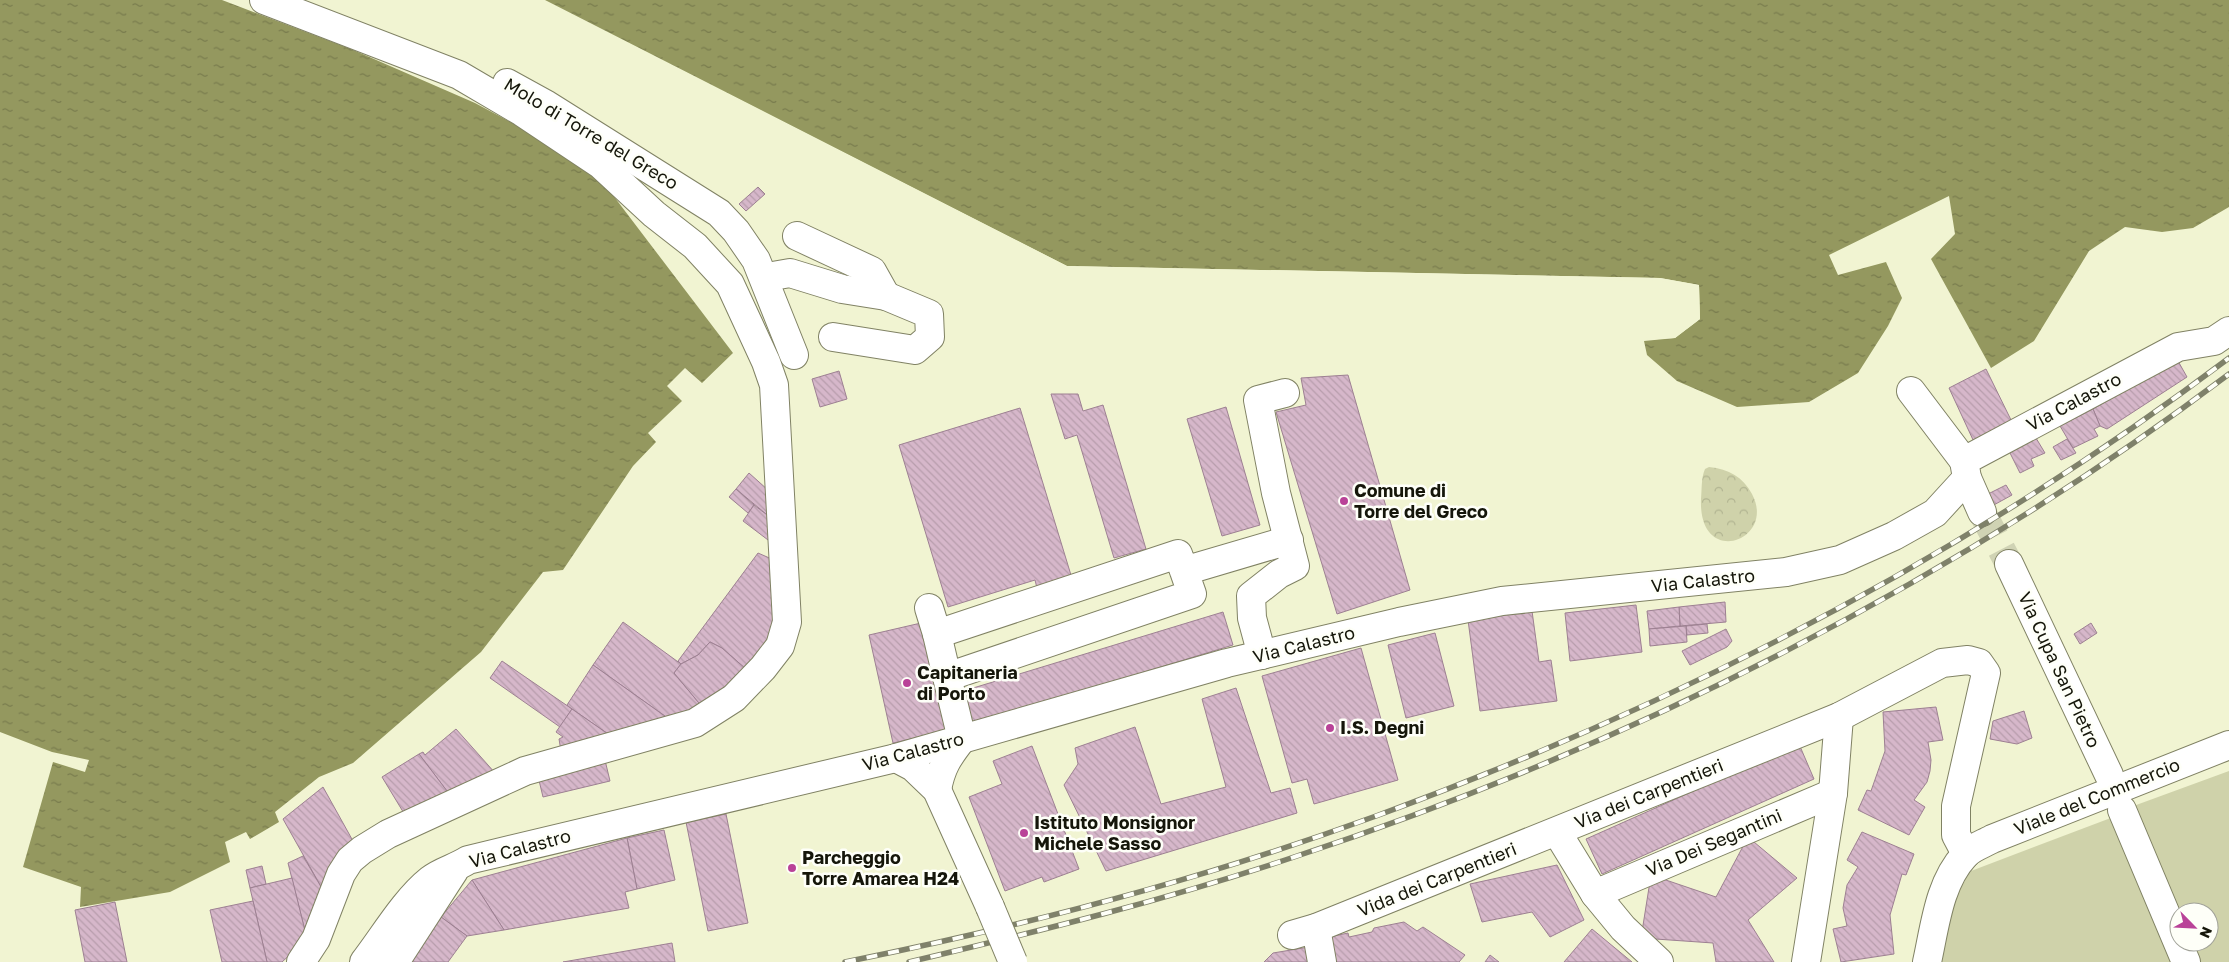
<svg xmlns="http://www.w3.org/2000/svg" width="2229" height="962" viewBox="0 0 2229 962" font-family="'Golos Text',sans-serif">
  <style>
    .green { fill: #cfd2aa }
    .park { fill: url(#park-crowns) }
    .water { fill: url(#water-ripples) }
    .pier { fill: #f1f4d2 }
    .building { fill: url(#building-back-hatch); stroke: #9d8092 }
    .lines { fill: none; stroke-linecap: round; stroke-linejoin: round }
    .minor-tunnel { stroke: #d0d3b4; stroke-width: 28; stroke-dasharray: 28 14; stroke-linecap: butt }
    .minor-casing { stroke: #808264; stroke-width: 30 }
    .minor { stroke: #fff; stroke-width: 28 }
    .rail-casing { stroke: #7f816a; stroke-width: 5.5 }
    .rail { stroke: #fefff8; stroke-width: 4; stroke-dasharray: 11; stroke-linecap: butt }
    .minor-bridge-casing { stroke: #808264; stroke-width: 30; stroke-linecap: butt }
    .minor-bridge { stroke: #fff; stroke-width: 28 }
    .poi-dot { fill: #b94298; stroke: #fefff8; stroke-width: 2 }
    .labels { text-anchor: middle; stroke-width: 5; stroke-linejoin: round; paint-order: stroke }
    .street-label { font-size: 18px; fill: #15160a; stroke: #fefff8 }
    .poi-label { font-size: 18px; font-weight: bold; fill: #15160a; stroke: #fefff8; text-anchor: start }
  </style>
  <defs>
    <pattern id="park-crowns" width="20" height="18" patternUnits="userSpaceOnUse" patternTransform="scale(1.25)"><rect width="20" height="18" fill="#cfd2aa"/><path d="M2 6a3 3 0 1 1 6 0M12 15a3 3 0 1 1 6 0" fill="none" stroke="#b1b491"/></pattern>
    <pattern id="water-ripples" width="26" height="14" patternUnits="userSpaceOnUse" patternTransform="scale(1.25)"><rect width="26" height="14" fill="#94985f"/><path d="M2 4q2-2 4 0t4 0M15 11q2-2 4 0t4 0" fill="none" stroke="#787b4d"/></pattern>
    <pattern id="building-back-hatch" width="6" height="6" patternUnits="userSpaceOnUse" patternTransform="scale(1.25)"><rect width="6" height="6" fill="#d6b7ca"/><path d="M-1 5l2 2M0 0l6 6M5-1l2 2" fill="none" stroke="#b79dac"/></pattern>
  </defs>
  <rect width="100%" height="100%" fill="#f1f4d2"/>
  <!-- green -->
  <g class="green">
    <path d="M2229,771V962H2195L2186,942H2209V912H2179L2128,808Z"/>
    <path d="M2116,816L2177,962H1940L1954,898L1971,871Z"/>
  </g>
  <!-- park -->
  <path class="park" d="M1709,467C1729,469 1743,477 1752,494C1777,541 1698,569 1701,499C1702,489 1701,478 1705,469Z"/>
  <!-- water -->
  <g class="water">
    <path d="M0,0H222L351,49L475,103L590,165L733,353L702,383L685,368L667,386L682,401L648,433L656,442L633,466L563,570L543,572L481,652L353,763L319,777L275,812L279,822L250,839L246,832L225,842L230,862L170,892L80,907L81,887L23,867L53,762L85,772L89,760L52,752L0,732Z"/>
    <path d="M545,0H2229V207L2193,228L2162,232L2125,227L2089,251L2034,341L1991,368L1931,259L1955,234L1949,196L1829,255L1838,275L1886,262L1902,298L1888,326L1858,373L1809,402L1737,407L1677,381L1647,355L1644,341L1675,338L1700,319L1699,285L1660,278L1067,266Z"/>
  </g>
  <!-- pier -->
  <path class="pier" d="M543,0L1067,266L1660,278L1699,285L1700,319L1675,338L1642,340L1644,338L1674,336L1697,318L1696,287L1660,281L1066,268Z"/>
  <!-- building -->
  <g class="building">
    <path d="M758,187L765,194L746,211L739,204Z"/>
    <path d="M2178,361L2187,377L2107,429L2100,426L2093,409Z"/>
    <path d="M1986,369L2013,424L1974,442L1949,388Z"/>
    <path d="M839,371L847,399L820,407L812,379Z"/>
    <path d="M1348,375L1410,590L1337,614L1276,412L1306,405L1301,378Z"/>
    <path d="M1051,394H1078L1083,411L1103,405L1146,549L1114,558L1077,435L1065,439Z"/>
    <path d="M1226,407L1260,525L1222,536L1187,419Z"/>
    <path d="M1020,408L1074,585L1039,596L1035,580L948,607L899,445Z"/>
    <path d="M2093,409L2100,426L2094,429L2098,436L2073,448L2060,426Z"/>
    <path d="M2036,438L2045,453L2031,459L2034,466L2020,473L2008,449Z"/>
    <path d="M2067,439L2076,453L2061,460L2053,447Z"/>
    <path d="M749,473L768,490L771,518L736,489Z"/>
    <path d="M2006,485L2012,495L1992,506L1986,495Z"/>
    <path d="M736,489L754,505L748,513L729,497Z"/>
    <path d="M754,505L771,518L772,543L743,521Z"/>
    <path d="M758,553L774,560L773,633L747,670L722,648L710,642L698,655L681,664L678,661Z"/>
    <path d="M1725,602L1726,622L1680,626L1679,607Z"/>
    <path d="M1636,605L1642,652L1570,661L1565,613Z"/>
    <path d="M1679,607L1680,626L1649,629L1647,611Z"/>
    <path d="M1532,611L1539,662L1551,660L1557,701L1480,711L1468,620Z"/>
    <path d="M1223,612L1233,645L970,725L960,692Z"/>
    <path d="M623,622L681,664L674,673L704,709L669,719L593,665Z"/>
    <path d="M921,623L946,731L893,743L869,635Z"/>
    <path d="M2091,623L2097,633L2080,644L2074,634Z"/>
    <path d="M1707,624L1708,633L1687,635L1686,626Z"/>
    <path d="M1686,626L1687,642L1650,646L1649,629Z"/>
    <path d="M1726,629L1732,641L1727,647L1690,665L1682,651Z"/>
    <path d="M1435,633L1454,706L1406,718L1388,645Z"/>
    <path d="M710,642L722,648L747,670L704,709L674,673L681,664L698,655Z"/>
    <path d="M1361,648L1398,780L1314,804L1307,779L1292,783L1262,676Z"/>
    <path d="M502,661L572,709L560,727L490,678Z"/>
    <path d="M593,665L669,719L611,736L572,709L567,705Z"/>
    <path d="M1236,688L1271,793L1290,788L1297,813L1106,871L1064,785L1078,764L1075,748L1135,727L1161,804L1226,787L1202,699Z"/>
    <path d="M1936,707L1943,740L1928,742L1931,760L1930,771L1927,782L1914,800L1925,807L1909,835L1858,810L1867,790L1871,791L1885,751L1883,712Z"/>
    <path d="M572,709L611,736L561,751L559,739L563,737L556,732Z"/>
    <path d="M2024,711L2032,738L2017,744L1990,739L1993,721Z"/>
    <path d="M456,729L496,774L450,795L419,754L423,752L425,755Z"/>
    <path d="M1799,744L1814,779L1602,874L1586,839Z"/>
    <path d="M1032,746L1079,869L1044,882L1042,877L1005,891L969,797L1002,784L993,761Z"/>
    <path d="M419,754L450,795L405,815L382,777Z"/>
    <path d="M604,756L610,781L543,797L537,772Z"/>
    <path d="M323,787L353,841L324,892L283,819Z"/>
    <path d="M726,814L748,923L708,931L686,822Z"/>
    <path d="M664,830L675,880L637,889L627,838Z"/>
    <path d="M1862,832L1914,854L1906,875L1902,874L1890,915L1894,954L1841,962L1833,929L1847,926L1843,908L1847,885L1858,867L1847,860Z"/>
    <path d="M1748,837L1797,878L1748,920L1774,962H1716L1713,943L1641,938L1651,875L1716,897Z"/>
    <path d="M627,838L637,889L625,892L629,908L504,930L472,880Z"/>
    <path d="M303,856L324,892L307,939L288,863Z"/>
    <path d="M1557,865L1584,920L1550,937L1532,912L1482,922L1470,884Z"/>
    <path d="M262,866L266,884L250,888L246,870Z"/>
    <path d="M292,878L307,939L282,962H267L250,888Z"/>
    <path d="M472,880L504,930L467,936L441,917Z"/>
    <path d="M253,901L267,962H222L210,910Z"/>
    <path d="M115,902L127,962H85L75,910Z"/>
    <path d="M441,917L467,936L448,962H409Z"/>
    <path d="M1404,922L1417,931L1423,927L1465,955L1459,962H1325L1320,939L1348,933L1349,937L1372,932L1374,928Z"/>
    <path d="M1592,929L1632,962H1564Z"/>
    <path d="M672,943L675,962H563Z"/>
    <path d="M1309,947L1312,962H1264L1273,953Z"/>
    <path d="M1490,955L1499,962H1485Z"/>
  </g>
  <g class="lines">
    <!-- minor-tunnel -->
    <path class="minor-tunnel" d="M1982,512L2009,564"/>
    <defs>
      <g id="minor">
        <path d="M264,0L459,75L522,112L600,164L654,214L695,246L730,284L766,362L774,385L787,622L780,646L763,668L734,698L695,723L525,771L388,834L362,850L350,860L341,874L316,939L301,962"/>
        <path d="M507,83L547,105L719,213L736,231L756,260L794,355"/>
        <path d="M797,236L872,271L886,296"/>
        <path d="M767,277L790,273L842,289L886,296L929,314L930,337L915,350L833,337"/>
        <path d="M1911,391L1964,461"/>
        <path d="M1982,512L1967,478L1964,461L2178,347L2214,341L2229,331"/>
        <path d="M2009,564L2109,775"/>
        <path d="M1184,571L1192,594L947,677L937,634L1178,554L1184,571L1289,540"/>
        <path d="M929,608L937,634"/>
        <path d="M1262,655L1252,618L1251,596L1279,574L1295,566L1276,493L1258,400L1285,393"/>
        <path d="M896,758L913,767L937,790L990,907"/>
        <path d="M937,790C941,767 948,757 962,739L947,677"/>
        <path d="M2122,810L2186,962"/>
        <path d="M1557,832L1595,894L1623,928L1659,962"/>
        <path d="M1595,894L1833,793"/>
        <path d="M1316,928L1322,962"/>
        <path d="M1292,935L1316,928L1839,717L1942,663L1968,660L1979,663L1986,673L1956,806V835L1966,854"/>
        <path d="M364,962C384,936 405,900 430,880C441,871 456,868 468,860L896,758L1227,663L1399,622L1502,601L1786,572L1840,560L1894,536L1935,513L1967,478"/>
        <path d="M395,962L454,871"/>
        <path d="M1806,962L1833,793L1839,717"/>
        <path d="M1927,962C1935,926 1939,883 1965,855C1971,848 1983,844 1992,839L2229,745"/>
      </g>
    </defs>
    <!-- minor casing -->
    <use href="#minor" class="minor-casing"/>
    <!-- minor -->
    <use href="#minor" class="minor"/>
    <defs>
      <g id="rail">
        <path d="M845,962C1025,926 1204,879 1376,816C1679,705 1970,553 2229,358"/>
        <path d="M909,962C1040,931 1170,899 1297,856C1629,746 1949,585 2229,374"/>
      </g>
    </defs>
    <!-- rail casing -->
    <use href="#rail" class="rail-casing"/>
    <!-- rail -->
    <use href="#rail" class="rail"/>
    <defs>
      <path id="minor-bridge" d="M990,907L1013,962"/>
    </defs>
    <!-- minor-bridge casing -->
    <use href="#minor-bridge" class="minor-bridge-casing"/>
    <!-- minor-bridge -->
    <use href="#minor-bridge" class="minor-bridge"/>
  </g>
  <!-- markers -->
  <g class="poi-dot">
    <circle cx="1344" cy="501" r="5"/>
    <circle cx="907" cy="683" r="5"/>
    <circle cx="1330" cy="728" r="5"/>
    <circle cx="1024" cy="833" r="5"/>
    <circle cx="792" cy="868" r="5"/>
  </g>
  <g class="labels">
    <!-- street labels -->
    <g class="street-label">
      <text transform="translate(591 134) rotate(31)" y="6">Molo di Torre del Greco</text>
      <text transform="translate(2074 402) rotate(-28)" y="6">Via Calastro</text>
      <text transform="translate(1703 581) rotate(-6)" y="6">Via Calastro</text>
      <text transform="translate(1304 645) rotate(-14)" y="6">Via Calastro</text>
      <text transform="translate(2059 670) rotate(65)" y="6">Via Cupa San Pietro</text>
      <text transform="translate(913 752) rotate(-15)" y="6">Via Calastro</text>
      <text transform="translate(1649 794) rotate(-22)" y="6">Via dei Carpentieri</text>
      <text transform="translate(2097 797) rotate(-22)" y="6">Viale del Commercio</text>
      <text transform="translate(1714 843) rotate(-23)" y="6">Via Dei Segantini</text>
      <text transform="translate(520 849) rotate(-15)" y="6">Via Calastro</text>
      <text transform="translate(1437 880) rotate(-22)" y="6">Vida dei Carpentieri</text>
    </g>
    <!-- poi labels -->
    <g class="poi-label">
      <text x="1354" y="497">Comune di<tspan x="1354" dy="21">Torre del Greco</tspan></text>
      <text x="917" y="679">Capitaneria<tspan x="917" dy="21">di Porto</tspan></text>
      <text x="1340" y="734">I.S. Degni</text>
      <text x="1034" y="829">Istituto Monsignor<tspan x="1034" dy="21">Michele Sasso</tspan></text>
      <text x="802" y="864">Parcheggio<tspan x="802" dy="21">Torre Amarea H24</tspan></text>
    </g>
  </g>
  <!-- north arrow -->
  <g transform="translate(2194 927) rotate(114)"><circle r="24" fill="#fefff8" stroke="#a1a299"/>
  <path d="M0-4L9 19L0 12L-9 19Z" fill="#b94298"/>
  <text y="-8" font-size="14" font-weight="bold" text-anchor="middle" fill="#15160a">N</text>
  </g>
</svg>
